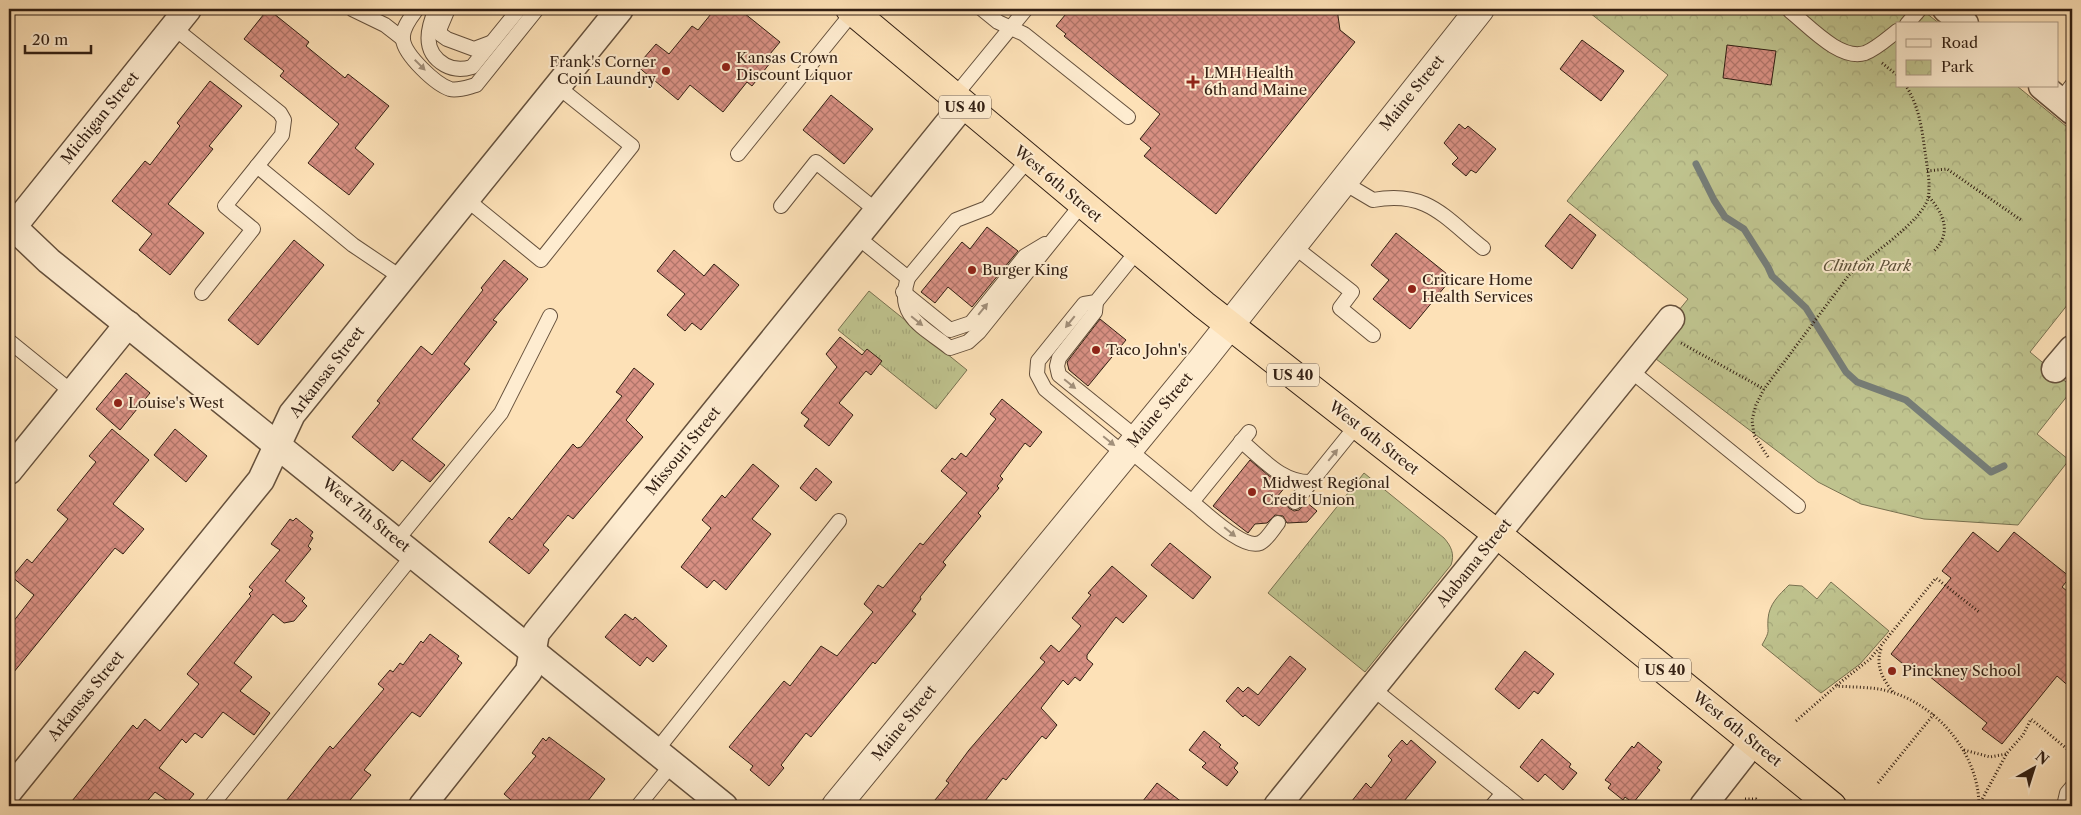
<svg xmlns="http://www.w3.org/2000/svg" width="2081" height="815" viewBox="0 0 2081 815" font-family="'Libre Caslon Text',serif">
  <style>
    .grass { fill: url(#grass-tufts); stroke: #787150 }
    .park { fill: url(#park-crowns); stroke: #787150 }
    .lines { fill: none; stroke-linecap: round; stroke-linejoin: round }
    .stream { stroke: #767d77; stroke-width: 7 }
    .building { fill: url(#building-cross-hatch); stroke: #321f13 }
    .service-casing { stroke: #65503c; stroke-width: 16 }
    .minor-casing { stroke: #65503c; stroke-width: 29 }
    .tertiary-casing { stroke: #65503c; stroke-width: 30 }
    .trunk-casing { stroke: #321f13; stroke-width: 30 }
    .path { stroke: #321f13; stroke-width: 3; stroke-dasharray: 1 2.5; stroke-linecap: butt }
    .service { stroke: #feecd0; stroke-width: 14 }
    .minor { stroke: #feecd0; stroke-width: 26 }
    .tertiary { stroke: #feecd0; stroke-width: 28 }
    .trunk { stroke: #fde1b7; stroke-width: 28 }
    .oneway { fill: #a2907b }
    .poi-dot { fill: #8f2418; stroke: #feecd0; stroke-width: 2 }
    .labels { text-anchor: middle; stroke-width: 4; stroke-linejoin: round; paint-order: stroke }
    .shield { fill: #feecd0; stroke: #6f5c4c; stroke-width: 1 }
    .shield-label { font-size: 14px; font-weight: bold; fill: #321f13 }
    .poi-label { font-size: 15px; fill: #321f13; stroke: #feecd0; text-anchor: start }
    .street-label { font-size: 15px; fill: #321f13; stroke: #feecd0 }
    .park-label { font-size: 15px; font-style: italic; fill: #5c5038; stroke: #feecd0 }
  </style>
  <defs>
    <pattern id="grass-tufts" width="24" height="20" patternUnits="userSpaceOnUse" patternTransform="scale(1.25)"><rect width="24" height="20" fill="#bfc38e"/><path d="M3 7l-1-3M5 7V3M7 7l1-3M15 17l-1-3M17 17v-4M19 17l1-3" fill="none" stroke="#a5a77a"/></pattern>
    <pattern id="park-crowns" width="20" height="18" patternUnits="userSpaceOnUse" patternTransform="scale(1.25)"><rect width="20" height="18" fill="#bfc38e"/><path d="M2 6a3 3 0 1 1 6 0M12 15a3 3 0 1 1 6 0" fill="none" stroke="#a5a77a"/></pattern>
    <pattern id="building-cross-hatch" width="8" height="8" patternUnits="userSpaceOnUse" patternTransform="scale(1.25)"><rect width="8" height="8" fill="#d89083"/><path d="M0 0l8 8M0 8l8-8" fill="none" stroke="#b0756a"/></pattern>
  </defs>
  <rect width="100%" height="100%" fill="#fde1b7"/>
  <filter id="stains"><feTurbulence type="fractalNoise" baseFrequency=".004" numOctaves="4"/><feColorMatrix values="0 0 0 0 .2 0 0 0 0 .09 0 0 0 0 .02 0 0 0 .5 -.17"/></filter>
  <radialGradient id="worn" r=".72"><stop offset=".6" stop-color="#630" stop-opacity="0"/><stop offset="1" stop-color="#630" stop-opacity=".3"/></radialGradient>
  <!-- grass -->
  <g class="grass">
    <path d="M869,291L967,370L936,409L838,330Z"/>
    <path d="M1364,473L1444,538C1451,546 1455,554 1451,565L1365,672L1268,593Z"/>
  </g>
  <!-- park -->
  <g class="park">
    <path d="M1585,9H1921L1940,24H1897V86H2017L2072,131V299L2030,352L2072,387V390L2037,434L2069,460L2018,525L1924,519L1861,504L1818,482L1656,359L1684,323L1675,315L1688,299L1567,201L1668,75Z"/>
    <path d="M1831,582L1889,631L1860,664L1821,693L1762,645C1771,629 1767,634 1768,619C1769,604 1779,595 1789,585L1802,586L1817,599Z"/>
  </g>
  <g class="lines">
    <!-- stream -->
    <path class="stream" d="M1696,164L1714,200L1725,217L1744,229L1768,267L1772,276L1806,308L1846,372L1857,382L1906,400L1991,472L2004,466"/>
  </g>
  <!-- building -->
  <g class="building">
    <path d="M268,9L309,42L306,46L345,78L348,74L389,106L355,148L374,164L349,195L308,163L339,124L280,76L284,71L244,39Z"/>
    <path d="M715,9H739L780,42L770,54L774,58L752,86L747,82L723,112L690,85L678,100L637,66L656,44L669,54L692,26L698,30Z"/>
    <path d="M1070,9H1337L1340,30L1355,42L1216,214L1144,156L1151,148L1140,139L1160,114L1064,36L1066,34L1056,26Z"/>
    <path d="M1582,40L1624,71L1601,101L1560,69Z"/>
    <path d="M1727,45L1776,51L1771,85L1723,78Z"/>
    <path d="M210,81L242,106L209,146L213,149L168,204L204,233L170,275L139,250L152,234L112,201L145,161L150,165L180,126L177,123Z"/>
    <path d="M831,95L873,129L844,164L803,130Z"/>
    <path d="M1459,124L1465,129L1468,126L1496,149L1476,173L1471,170L1466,176L1452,164L1458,158L1444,143Z"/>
    <path d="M1570,214L1596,235L1572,269L1545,246Z"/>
    <path d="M987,227L1018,251L972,307L948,287L935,303L921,292L962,242L970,249Z"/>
    <path d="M1396,233L1452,278L1410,329L1373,299L1389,280L1371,265Z"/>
    <path d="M294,240L324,265L258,345L228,320Z"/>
    <path d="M674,250L704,276L714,264L739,285L701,330L692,323L685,331L667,315L685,294L657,271Z"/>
    <path d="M504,260L528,279L493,320L497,322L464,364L470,369L412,439L445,465L430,482L402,460L393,471L352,437L380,403L377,401L421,346L432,355L483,290L481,288Z"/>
    <path d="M1100,319L1126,340L1088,386L1069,370L1067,362Z"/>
    <path d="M840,337L862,355L867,349L882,361L871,375L866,371L839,403L853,415L829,446L804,426L809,419L801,413L837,367L826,354Z"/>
    <path d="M634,368L654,384L626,420L643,437L573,519L568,515L543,545L549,550L529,574L489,542L509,517L512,520L573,444L577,448L581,447L622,396L616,392Z"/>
    <path d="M126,373L150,393L120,430L96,409Z"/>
    <path d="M1002,399L1042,432L1030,447L1025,443L1000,476L1003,479L997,486L999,488L978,513L981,516L943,562L946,565L920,597L921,599L912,611L916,614L875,664L873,662L811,737L806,733L781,765L784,768L769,786L750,770L753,766L729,747L784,681L790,686L821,646L837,656L873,612L864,604L878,585L883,588L920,543L923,545L967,493L941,471L952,458L955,460L961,453L966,457L996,419L990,414Z"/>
    <path d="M112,429L149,460L113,504L144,529L123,554L115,548L9,678V627L34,595L12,577L27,559L32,563L68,519L57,510L96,462L89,456Z"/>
    <path d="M175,429L207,456L186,482L154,455Z"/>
    <path d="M1250,460L1269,476L1286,486L1272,503H1286L1289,508L1294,511L1299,510L1306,502L1317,511L1307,522L1287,523L1283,516L1275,515L1267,523L1255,524L1248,533L1213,506Z"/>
    <path d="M753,464L779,486L752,519L771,534L726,590L714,580L707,588L681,567L711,528L702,520L722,495L725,498Z"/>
    <path d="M816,468L832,482L816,501L800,488Z"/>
    <path d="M296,518L313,532L310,536L313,538L308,546L311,549L285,581L305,598L302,601L307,606L294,621L284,623L273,614L234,663L252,677L240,691L270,713L254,735L223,712L202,738L195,733L186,743L182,739L159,768L194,794L184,806H175L155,792L143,806H68L133,725L137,729L145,719L160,731L199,684L187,674L251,596L249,594L253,590L249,587L280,550L271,544L290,519L293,521Z"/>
    <path d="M1973,532L1998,552L2014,532L2070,577L2062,587L2072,595V689L2057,676L2002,744L1982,729L1987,723L1913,663L1909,669L1891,654L1951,578L1942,571Z"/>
    <path d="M1170,543L1211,577L1193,599L1151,565Z"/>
    <path d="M1112,566L1147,596L1123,623L1116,617L1087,655V659L1093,664L1080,681L1075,677L1068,685L1063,680L1041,708L1057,725L1046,739L1042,736L1006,780L1003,778L981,806H930L949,783L946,781L969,750L1045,662L1040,658L1051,645L1059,652L1081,626L1072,618L1091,595L1088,593Z"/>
    <path d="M625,614L633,620L635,617L667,646L653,662L647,657L640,666L605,637Z"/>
    <path d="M430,634L459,656L457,659L462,663L420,717L412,712L387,742L364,770L371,775L345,806H282L330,746L333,749L384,689L378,684L390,670L393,672L400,663L403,665L421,641L423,643Z"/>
    <path d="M1525,651L1554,674L1538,694L1534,691L1519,709L1495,689Z"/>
    <path d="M1290,656L1306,669L1259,726L1245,715L1243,717L1226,701L1238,687L1243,692L1248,687L1258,695Z"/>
    <path d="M1204,731L1221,745L1219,747L1238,763L1234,768L1238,772L1227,786L1202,767L1206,763L1189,750Z"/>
    <path d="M549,737L605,779L584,806H518L504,794L536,756L532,753L543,738L546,741Z"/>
    <path d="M1542,739L1571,764L1569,767L1577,773L1563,790L1545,774L1538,782L1520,767Z"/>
    <path d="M1402,740L1407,745L1411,740L1436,762L1400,806H1348L1366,783L1371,788L1392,760L1388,756Z"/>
    <path d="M1638,742L1662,762L1657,768L1660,770L1633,803L1625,797L1623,800L1608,788L1611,784L1605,780L1632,746L1634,748Z"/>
    <path d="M1157,783L1187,806H1139Z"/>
  </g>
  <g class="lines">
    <defs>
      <g id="service">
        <path d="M352,9L385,25L403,39"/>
        <path d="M417,9C411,17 401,29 403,40C405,55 435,84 450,89C458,91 468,87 476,85L537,9"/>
        <path d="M436,9C427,29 422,52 445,65C454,70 462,70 472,67L519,9"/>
        <path d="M448,9L440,28V34L447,39L474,49L490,43"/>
        <path d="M982,9L998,22L1024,34L1128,117"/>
        <path d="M1790,11C1809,26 1840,61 1865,53C1876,49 1888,38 1897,31"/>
        <path d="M1907,24L1920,9"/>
        <path d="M173,27L280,113L284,120L282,135L225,206L253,229L202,293"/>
        <path d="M954,97L1026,9"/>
        <path d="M2060,101L2072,85"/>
        <path d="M738,154L853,12"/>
        <path d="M257,166L353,245L402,278"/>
        <path d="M1341,181L1373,200C1427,190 1444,217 1483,248"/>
        <path d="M466,199L541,260L632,146L557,86"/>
        <path d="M781,206L816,162L877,211"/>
        <path d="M856,236L908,278L956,220L987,208L1028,160"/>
        <path d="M1292,245L1352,292L1340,308L1373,335"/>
        <path d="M908,278C895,317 924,327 950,348L968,342L979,332L1082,204"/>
        <path d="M903,292L950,330L971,323L1025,256L1045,244"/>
        <path d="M1096,302L1095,312L1059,358L1057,366L1059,375L1137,438"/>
        <path d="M9,341L72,392"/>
        <path d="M1630,370L1798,506"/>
        <path d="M1241,441C1263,459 1282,483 1311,482L1357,425"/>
        <path d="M1128,449L1192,502L1249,432"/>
        <path d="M1124,454L1045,389L1037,374L1038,361L1084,304L1096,302L1138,250"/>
        <path d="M1192,502C1206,513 1243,550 1260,543C1267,540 1273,529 1278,523"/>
        <path d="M1295,502L1311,482"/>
        <path d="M397,540L501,413L550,316"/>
        <path d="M1372,688L1503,793"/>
        <path d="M656,751L839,521"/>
        <path d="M211,806L414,554"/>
        <path d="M638,806L672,764"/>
        <path d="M1492,806L1503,793L1519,806"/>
        <path d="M2064,806L2067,793L2072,787"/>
      </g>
      <g id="minor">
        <path d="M1946,9L1965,24"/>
        <path d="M2042,86L2072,111"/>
        <path d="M9,223L49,261L724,806"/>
        <path d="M13,227L188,9"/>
        <path d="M2055,369L2072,349"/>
        <path d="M9,471L128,324"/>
        <path d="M9,791L261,480L292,414L620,9"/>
        <path d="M422,806L529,671L536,633L963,105"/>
        <path d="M1277,806L1671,319"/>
        <path d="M1703,806L1753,742"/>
      </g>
      <path id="tertiary" d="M836,806L1202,360L1480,9"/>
      <path id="trunk" d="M850,9L1204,305L1497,534L1832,806"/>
    </defs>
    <!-- service casing -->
    <use href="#service" class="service-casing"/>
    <!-- minor casing -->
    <use href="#minor" class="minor-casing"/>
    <!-- tertiary casing -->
    <use href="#tertiary" class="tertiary-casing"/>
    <!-- trunk casing -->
    <use href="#trunk" class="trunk-casing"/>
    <!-- path -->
    <g class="path">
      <path d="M1882,63L1897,75"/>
      <path d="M1927,171L1947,169L2021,220"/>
      <path d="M1929,197C1944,214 1952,233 1934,251"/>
      <path d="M1681,343L1764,389"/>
      <path d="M1768,457L1754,435L1752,420L1756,405L1764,389L1849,275C1869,255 1922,222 1928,198C1931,184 1927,166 1925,152C1922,129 1919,106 1906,86"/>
      <path d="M1881,649C1875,666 1883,680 1894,693"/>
      <path d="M1837,685L1870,659L1936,578L1979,612"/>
      <path d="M1796,721L1836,686C1850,687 1865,687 1879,689C1933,699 1979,751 1979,806"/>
      <path d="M1964,750L1990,757L2006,754"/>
      <path d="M1878,783L1934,714"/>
      <path d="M1745,799H1756L1765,806"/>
      <path d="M1979,805L2007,753L2023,735L2031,719L2072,753"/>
    </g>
    <!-- service -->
    <use href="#service" class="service"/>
    <!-- minor -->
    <use href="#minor" class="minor"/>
    <!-- tertiary -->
    <use href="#tertiary" class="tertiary"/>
    <!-- trunk -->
    <use href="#trunk" class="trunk"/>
  </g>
  <!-- one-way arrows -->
  <defs><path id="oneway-solid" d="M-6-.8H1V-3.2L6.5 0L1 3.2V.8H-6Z" transform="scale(1.25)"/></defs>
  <g class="oneway">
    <use href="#oneway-solid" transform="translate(420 65) rotate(45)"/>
    <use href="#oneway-solid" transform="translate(983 309) rotate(-51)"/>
    <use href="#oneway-solid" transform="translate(917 321) rotate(39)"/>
    <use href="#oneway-solid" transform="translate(1070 322) rotate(129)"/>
    <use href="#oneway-solid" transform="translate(1070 384) rotate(39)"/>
    <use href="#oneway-solid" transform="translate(1109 441) rotate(39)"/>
    <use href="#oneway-solid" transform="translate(1333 455) rotate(-51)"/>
    <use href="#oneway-solid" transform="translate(1230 532) rotate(39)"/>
  </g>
  <!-- markers -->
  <g class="poi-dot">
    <circle cx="726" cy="67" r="5"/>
    <circle cx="666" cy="71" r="5"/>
    <path d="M1190.5 74.5h5v5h5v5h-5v5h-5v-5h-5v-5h5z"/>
    <circle cx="972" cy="270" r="5"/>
    <circle cx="1412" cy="289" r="5"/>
    <circle cx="1096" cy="350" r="5"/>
    <circle cx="118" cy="403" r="5"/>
    <circle cx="1252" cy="492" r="5"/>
    <circle cx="1892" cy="671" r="5"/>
  </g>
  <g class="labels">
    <!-- shield labels -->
    <g class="shield">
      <rect x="939" y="95.5" width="52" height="23" rx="4"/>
      <rect x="1267" y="363.5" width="52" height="23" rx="4"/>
      <rect x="1639" y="658.5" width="52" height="23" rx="4"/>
    </g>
    <g class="shield-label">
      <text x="965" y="112">US 40</text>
      <text x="1293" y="380">US 40</text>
      <text x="1665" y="675">US 40</text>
    </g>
    <!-- poi labels -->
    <g class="poi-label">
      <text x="736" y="63">Kansas Crown<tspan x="736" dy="17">Discount Liquor</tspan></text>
      <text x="656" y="67" text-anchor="end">Frank's Corner<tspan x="656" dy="17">Coin Laundry</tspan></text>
      <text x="1204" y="78">LMH Health<tspan x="1204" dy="17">6th and Maine</tspan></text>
      <text x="982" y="275">Burger King</text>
      <text x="1422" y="285">Criticare Home<tspan x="1422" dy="17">Health Services</tspan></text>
      <text x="1106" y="355">Taco John's</text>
      <text x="128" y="408">Louise's West</text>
      <text x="1262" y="488">Midwest Regional<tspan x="1262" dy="17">Credit Union</tspan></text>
      <text x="1902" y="676">Pinckney School</text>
    </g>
    <!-- street labels -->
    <g class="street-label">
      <text transform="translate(1412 93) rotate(-51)" y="5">Maine Street</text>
      <text transform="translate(100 118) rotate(-51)" y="5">Michigan Street</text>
      <text transform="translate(1058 184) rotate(40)" y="5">West 6th Street</text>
      <text transform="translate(327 372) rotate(-52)" y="5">Arkansas Street</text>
      <text transform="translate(1160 410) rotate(-50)" y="5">Maine Street</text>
      <text transform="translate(1374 438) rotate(38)" y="5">West 6th Street</text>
      <text transform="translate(683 451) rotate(-51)" y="5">Missouri Street</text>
      <text transform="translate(366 515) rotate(39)" y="5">West 7th Street</text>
      <text transform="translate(1474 563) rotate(-51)" y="5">Alabama Street</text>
      <text transform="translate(86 696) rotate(-51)" y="5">Arkansas Street</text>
      <text transform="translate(904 723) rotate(-51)" y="5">Maine Street</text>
      <text transform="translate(1737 729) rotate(39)" y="5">West 6th Street</text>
    </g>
    <!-- park labels -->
    <g class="park-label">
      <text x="1867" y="271">Clinton Park</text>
    </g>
  </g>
  <!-- margin -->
  <rect width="2081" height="815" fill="none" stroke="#fde1b7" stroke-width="30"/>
  <rect x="10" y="10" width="2061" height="795" fill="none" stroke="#321f13" stroke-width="2.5"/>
  <rect x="15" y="15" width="2051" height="785" fill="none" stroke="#321f13"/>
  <!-- legend -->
  <rect x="1896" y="22" width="162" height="65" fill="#feecd0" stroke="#ac9a84"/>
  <rect x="1906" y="39" width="25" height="8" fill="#feecd0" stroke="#ac9a84"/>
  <text x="1941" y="48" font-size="15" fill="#321f13">Road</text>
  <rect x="1906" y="60" width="25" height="15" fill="url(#park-crowns)" stroke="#ac9a84"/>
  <text x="1941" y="72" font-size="15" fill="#321f13">Park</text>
  <!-- north arrow -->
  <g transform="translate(2034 768) rotate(39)" stroke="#feecd0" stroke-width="4" paint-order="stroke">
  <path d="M0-4L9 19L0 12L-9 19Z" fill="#321f13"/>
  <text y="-8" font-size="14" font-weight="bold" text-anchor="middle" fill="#321f13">N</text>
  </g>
  <!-- scale -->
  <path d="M25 45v8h66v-8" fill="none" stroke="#321f13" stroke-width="2.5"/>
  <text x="32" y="45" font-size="15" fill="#321f13" stroke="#feecd0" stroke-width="4" paint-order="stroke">20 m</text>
  <rect width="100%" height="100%" filter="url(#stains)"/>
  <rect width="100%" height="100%" fill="url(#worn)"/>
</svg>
